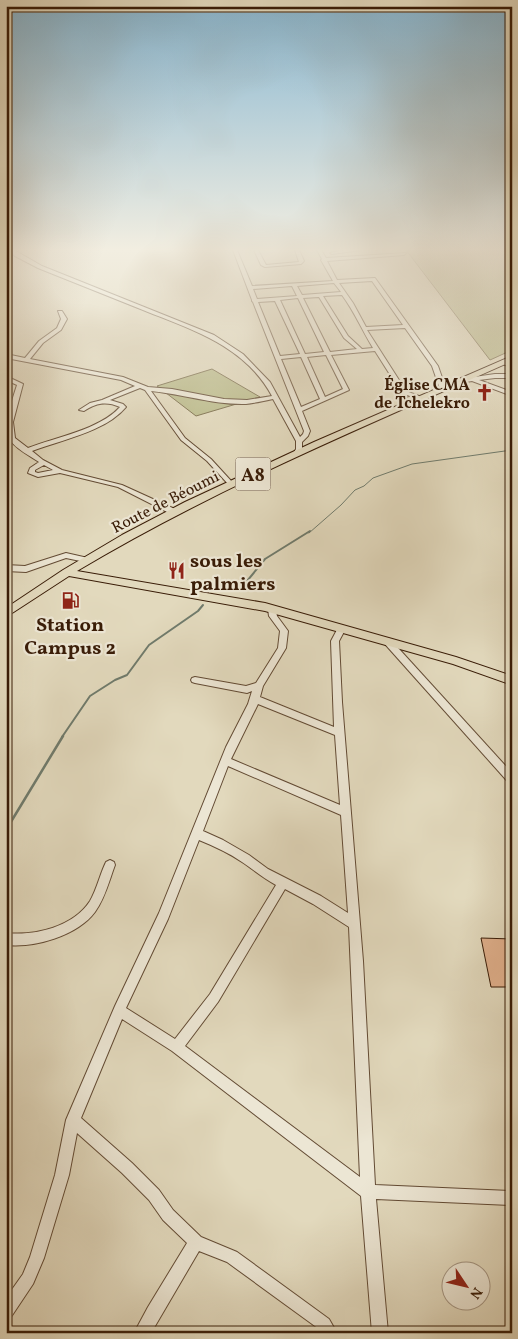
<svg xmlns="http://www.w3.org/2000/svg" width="518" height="1339" viewBox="0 0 518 1339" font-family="Vollkorn,serif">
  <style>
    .green { fill: #bcbc8c; stroke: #7a6c4a }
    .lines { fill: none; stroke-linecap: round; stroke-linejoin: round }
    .stream-far2 { stroke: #707b6c; stroke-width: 1 }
    .stream-far1 { stroke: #707b6c; stroke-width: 2 }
    .stream { stroke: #707b6c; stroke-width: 2.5 }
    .building { fill: #e0b08c; stroke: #391c07 }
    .minor-casing { stroke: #634b34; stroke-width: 2 }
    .major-casing { stroke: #391c07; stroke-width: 2 }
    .minor { fill: #ece6d4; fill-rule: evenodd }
    .major { fill: #e2d9bd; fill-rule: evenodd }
    .labels { text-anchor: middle; stroke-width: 4.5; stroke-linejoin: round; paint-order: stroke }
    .far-poi-label { font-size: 16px; font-weight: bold; fill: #391c07; stroke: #ece6d4; text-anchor: end }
    .far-street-label { font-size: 16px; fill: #391c07; stroke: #ece6d4 }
    .shield { fill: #ece6d4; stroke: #6f5944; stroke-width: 1 }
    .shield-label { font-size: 19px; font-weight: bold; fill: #391c07 }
    .poi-label { font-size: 20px; font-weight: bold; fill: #391c07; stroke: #ece6d4; text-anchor: start }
  </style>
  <rect width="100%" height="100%" fill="#e2d9bd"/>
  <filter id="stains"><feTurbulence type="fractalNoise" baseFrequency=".004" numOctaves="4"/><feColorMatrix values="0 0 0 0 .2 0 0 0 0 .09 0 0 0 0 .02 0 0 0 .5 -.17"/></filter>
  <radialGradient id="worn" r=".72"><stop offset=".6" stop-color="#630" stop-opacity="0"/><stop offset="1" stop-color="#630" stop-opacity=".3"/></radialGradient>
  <!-- green -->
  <g class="green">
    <path d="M406,250H512V350L490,360Z"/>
    <path d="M212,369L260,397L196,416L157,386Z"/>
  </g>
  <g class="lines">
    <!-- stream-far2 -->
    <path class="stream-far2" d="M309,533L341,505L355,490L364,486L373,478L412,464L512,450"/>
    <!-- stream-far1 -->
    <g class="stream-far1">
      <path d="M215,590L226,580L239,587L243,586L265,559L310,531"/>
      <path d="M62,737L90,696L115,680L127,675L149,645L198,611L203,605"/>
    </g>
    <!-- stream -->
    <path class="stream" d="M6,830L63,736"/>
  </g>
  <!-- building -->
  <path class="building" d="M481,938L512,939V987H491Z"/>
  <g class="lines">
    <defs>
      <g id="minor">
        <path d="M9,250H14L42,266L214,335L243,354L270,382L300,437L303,434L304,431L253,302L252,301V300L233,250H237L252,286L333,281L321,260L322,259L317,250H321L326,258L406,253L404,255L327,261L337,280L375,278L438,366L446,389L443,391L440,389L432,366L405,328L367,330L406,391L424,398L421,400L407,395L408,405L403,406L401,392L375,351L331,355L349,390L302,411L310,431L308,436L302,442V449L298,455L296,456L293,454L296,449V441L273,399C264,401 255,403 246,404C214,405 183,394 151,391L185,438L211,459L233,483V485H229L207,461L181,440L145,390L140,388L110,400L123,404L126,407C105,432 61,440 32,451L43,460L62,470L122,485L177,510V514H171L118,487L60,473L38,477L28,473L30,468L39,462C30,456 16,449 10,440C2,427 13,398 17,385L6,380V376L23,384L13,422L15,438L28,448C56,437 99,430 120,407C106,401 96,403 84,411L79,410L90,403L102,400L135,386L121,380L6,358V354L25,358L39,341L57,328L61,319L58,311H62L67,319L61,330L43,343L30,359L123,377L148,387L172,389L224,399L247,400L272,396C244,344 189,329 138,308C105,295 71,281 38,268L15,256ZM372,281L403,325L366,327L353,303L339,283ZM334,283L341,292L302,295L297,286ZM292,286L297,296L257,299L253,289ZM342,295C354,311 362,330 373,348L362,349L348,336L323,296ZM319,297L344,338L357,349L330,352L303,298ZM298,298L324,352L305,354L280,300ZM275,301L300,354L280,356L258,302ZM326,355L343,389L325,397L307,357ZM301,357L320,399L301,407L281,359ZM44,465L53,470L38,473L35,472V470Z"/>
        <path d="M254,250H258L266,265L299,262L295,250H299L304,261L301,264L265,267L261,265Z"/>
        <path d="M344,250H361L332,254L330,253Z"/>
        <path d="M503,360L512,364V368L501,363L500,362Z"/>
        <path d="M495,374H512V378H495L479,380L512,392V396L472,381L460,383L457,381L460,379Z"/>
        <path d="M66,553L88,558L89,560L85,562L66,558L26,572L6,571V565L25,566Z"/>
        <path d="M272,606L275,607L277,616L288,631L286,648L263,686L260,697L334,727L331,641L339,626H345L346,628L339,641L342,702L363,961L375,1185L512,1191V1205L376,1199L388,1333H372L361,1196L172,1051L122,1019L81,1118L132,1163L159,1190L173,1210L201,1237L237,1252L329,1319L337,1333H320L319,1329L227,1262L199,1251L151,1333H134L148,1307L187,1243L163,1220L149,1200L122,1173L77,1133L69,1175L44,1258L33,1284L11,1317L6,1320V1298L23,1274L30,1257L55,1175L66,1120L115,1006L159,913L226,747L248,704L252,691L247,693L195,683L192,682L191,680L192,678L195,677L246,686L256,683L278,648L280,631L269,616L268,609ZM258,704L335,735L340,805L231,759ZM228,766L341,815L348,913L321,896L268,869L249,855L223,840L203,831ZM199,840C214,846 229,853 242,862C254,870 263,878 276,885L210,994L175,1039L126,1008L168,919ZM285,889L313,904L349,927L360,1177L185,1046L218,1002Z"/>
        <path d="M387,638L390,639L512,773V784L509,783L384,643L383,641L384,639Z"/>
        <path d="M110,860L114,862L115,865C109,881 105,898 95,912C77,936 35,948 6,945V933C35,936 73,927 90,901C97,889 100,874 106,862Z"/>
      </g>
      <path id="major" d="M512,356V361C365,426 216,488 77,571L265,603L456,657L512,676V685L453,664L265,611L69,576L6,617V608L63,570L122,535L185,502L314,442Z"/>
    </defs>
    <!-- minor casing -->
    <use href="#minor" class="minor-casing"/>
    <!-- major casing -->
    <use href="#major" class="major-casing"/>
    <!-- minor -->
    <use href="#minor" class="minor"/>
    <!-- major -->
    <use href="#major" class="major"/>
  </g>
  <!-- sky -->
  <linearGradient id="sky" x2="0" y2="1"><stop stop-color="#87b6d1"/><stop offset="0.57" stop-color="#f2eee1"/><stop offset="1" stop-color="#f2eee1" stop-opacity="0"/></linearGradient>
  <rect width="518" height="438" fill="url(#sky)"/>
  <!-- icons -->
  <defs>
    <symbol id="church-bare" viewBox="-9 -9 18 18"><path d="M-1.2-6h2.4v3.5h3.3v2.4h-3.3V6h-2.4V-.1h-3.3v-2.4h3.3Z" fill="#8f2418" stroke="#ece6d4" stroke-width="2.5" paint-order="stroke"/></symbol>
    <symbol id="restaurant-bare" viewBox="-9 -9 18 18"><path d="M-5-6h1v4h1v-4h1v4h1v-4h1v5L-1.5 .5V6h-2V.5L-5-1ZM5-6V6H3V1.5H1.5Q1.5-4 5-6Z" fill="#8f2418" stroke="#ece6d4" stroke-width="2.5" paint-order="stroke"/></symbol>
    <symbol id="fuel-bare" viewBox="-9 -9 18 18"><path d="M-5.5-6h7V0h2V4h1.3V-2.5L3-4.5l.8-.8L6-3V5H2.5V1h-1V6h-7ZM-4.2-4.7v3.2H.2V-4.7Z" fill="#8f2418" stroke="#ece6d4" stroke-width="2.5" paint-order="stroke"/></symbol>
  </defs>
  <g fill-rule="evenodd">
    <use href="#church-bare" x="472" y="380" width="25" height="25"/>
    <use href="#restaurant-bare" x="164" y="558" width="25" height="25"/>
    <use href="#fuel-bare" x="58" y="588" width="25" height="25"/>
  </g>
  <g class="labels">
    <!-- far-poi labels -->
    <g class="far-poi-label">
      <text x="470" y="390">Église CMA<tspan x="470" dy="18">de Tchelekro</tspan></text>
    </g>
    <!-- far-street labels -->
    <g class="far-street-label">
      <text transform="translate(165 501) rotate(-27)" y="6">Route de Béoumi</text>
    </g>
    <!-- shield labels -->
    <rect class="shield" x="235.5" y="457.5" width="35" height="33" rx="4"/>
    <g class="shield-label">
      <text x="253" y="481">A8</text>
    </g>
    <!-- poi labels -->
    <g class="poi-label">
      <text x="190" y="567">sous les<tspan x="190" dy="23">palmiers</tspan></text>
      <text x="70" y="631" text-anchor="middle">Station<tspan x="70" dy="23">Campus 2</tspan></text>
    </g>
  </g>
  <!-- margin -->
  <rect width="518" height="1339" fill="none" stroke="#e2d9bd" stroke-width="25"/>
  <rect x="8" y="8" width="503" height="1324" fill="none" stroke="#391c07" stroke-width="2.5"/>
  <rect x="12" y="12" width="493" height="1314" fill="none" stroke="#391c07"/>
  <!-- north arrow -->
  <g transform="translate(466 1286) rotate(125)"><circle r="24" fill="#ece6d4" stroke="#a49582"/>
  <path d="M0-4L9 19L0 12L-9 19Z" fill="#8f2418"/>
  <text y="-8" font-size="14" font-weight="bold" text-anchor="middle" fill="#391c07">N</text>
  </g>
  <rect width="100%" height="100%" filter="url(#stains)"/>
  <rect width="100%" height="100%" fill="url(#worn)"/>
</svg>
